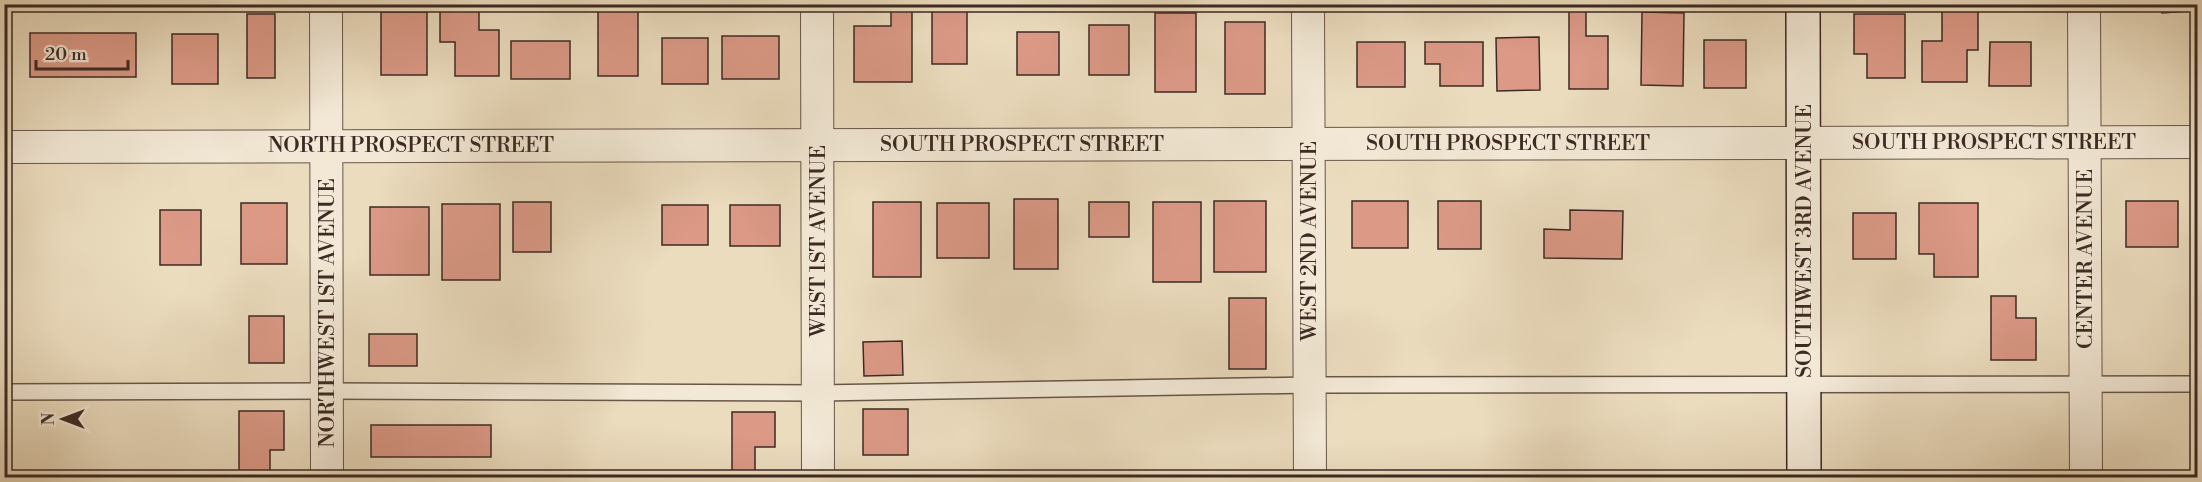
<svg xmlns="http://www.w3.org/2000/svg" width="2202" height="482" viewBox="0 0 2202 482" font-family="'Libre Bodoni',serif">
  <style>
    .building { fill: #db9986; stroke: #3c2a24; stroke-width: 1.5 }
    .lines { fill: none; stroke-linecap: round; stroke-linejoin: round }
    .lane-casing { stroke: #68564a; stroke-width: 18 }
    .street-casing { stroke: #68564a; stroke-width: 34 }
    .secondary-casing { stroke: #3c2a24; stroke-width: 36 }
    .lane { stroke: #f2e8d5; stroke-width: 15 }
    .street { stroke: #f2e8d5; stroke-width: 32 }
    .secondary { stroke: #f2e8d5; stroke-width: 33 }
    .labels { text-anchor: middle; stroke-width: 4.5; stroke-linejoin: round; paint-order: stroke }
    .street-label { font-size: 21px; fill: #3c2a24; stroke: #f2e8d5 }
  </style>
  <rect width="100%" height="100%" fill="#ebdcbe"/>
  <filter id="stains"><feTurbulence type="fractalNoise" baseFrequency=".00333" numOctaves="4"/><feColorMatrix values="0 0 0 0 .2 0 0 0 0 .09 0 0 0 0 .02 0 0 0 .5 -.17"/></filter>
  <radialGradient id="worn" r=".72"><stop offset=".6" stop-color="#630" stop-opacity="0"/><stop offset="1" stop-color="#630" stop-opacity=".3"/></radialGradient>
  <!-- building -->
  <g class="building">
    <path d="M440,4H479V30H499V76H455V42H440Z"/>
    <rect x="581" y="4" width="17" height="6"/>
    <rect x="598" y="4" width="40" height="72"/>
    <rect x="932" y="4" width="35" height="60"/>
    <path d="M1942,4H1978V50H1967V82H1922V41H1942Z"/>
    <path d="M2161,4H2187L2188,11L2162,13Z"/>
    <path d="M1569,10H1586V36H1608V89H1569Z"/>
    <path d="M891,11H912V82H854V26H891Z"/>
    <rect x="381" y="12" width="46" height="63"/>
    <path d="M1642,12L1684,13L1683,86L1641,85Z"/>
    <rect x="1155" y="13" width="41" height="79"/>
    <rect x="4" y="14" width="2" height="63"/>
    <rect x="247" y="14" width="28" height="64"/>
    <path d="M1854,14H1905V78H1867V54H1854Z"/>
    <rect x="1225" y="22" width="40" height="72"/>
    <rect x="1089" y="25" width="40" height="50"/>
    <rect x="1017" y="32" width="42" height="43"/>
    <rect x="30" y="33" width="106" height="44"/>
    <rect x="172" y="34" width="46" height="50"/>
    <rect x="722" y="36" width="57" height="43"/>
    <path d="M1539,37L1540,90L1497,91L1496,38Z"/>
    <rect x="662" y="38" width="46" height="46"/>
    <rect x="1704" y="40" width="42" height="48"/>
    <rect x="511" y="41" width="59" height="38"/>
    <rect x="1357" y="42" width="48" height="45"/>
    <path d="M1425,42H1483V86H1440V64H1425Z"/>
    <path d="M1990,42H2031V86H1989Z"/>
    <rect x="1014" y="199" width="44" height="70"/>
    <rect x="1214" y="201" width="52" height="71"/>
    <rect x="1352" y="201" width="56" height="47"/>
    <rect x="1438" y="201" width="43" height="48"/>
    <rect x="2126" y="201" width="52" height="46"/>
    <rect x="513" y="202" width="38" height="50"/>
    <rect x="873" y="202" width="48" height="75"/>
    <rect x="1089" y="202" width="40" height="35"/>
    <rect x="1153" y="202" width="48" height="80"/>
    <rect x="241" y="203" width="46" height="61"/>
    <rect x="937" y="203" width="52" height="55"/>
    <path d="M1919,203H1978V277H1934V254H1919Z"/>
    <rect x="442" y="204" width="58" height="76"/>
    <rect x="662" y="205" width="46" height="40"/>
    <rect x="730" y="205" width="50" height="41"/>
    <rect x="370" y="207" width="59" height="68"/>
    <rect x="160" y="210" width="41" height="55"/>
    <path d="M1570,210L1623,211L1622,259L1544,258V229L1570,230Z"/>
    <rect x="1853" y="213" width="43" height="46"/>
    <path d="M1991,296H2016V318H2036V360H1991Z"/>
    <rect x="1229" y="298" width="37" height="71"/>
    <rect x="249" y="316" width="35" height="47"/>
    <rect x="4" y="318" width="6" height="34"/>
    <rect x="369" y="334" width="48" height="32"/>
    <path d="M902,341L903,375L864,376L863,342Z"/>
    <rect x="863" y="409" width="45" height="46"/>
    <path d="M239,411H284V450H270V472H239Z"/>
    <path d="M732,412H775V447H755V478H732Z"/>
    <rect x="371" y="425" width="120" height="32"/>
    <rect x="55" y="472" width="22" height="6"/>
  </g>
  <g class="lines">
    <defs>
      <path id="lane" d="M4,392L327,391L818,393L1310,385L2198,384"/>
      <g id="street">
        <path d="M326,4L327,478"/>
        <path d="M817,4L818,478"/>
        <path d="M1308,4L1310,478"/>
        <path d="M2084,4L2086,478"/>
        <path d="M4,147L2198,142"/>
      </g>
      <path id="secondary" d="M1803,4L1804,478"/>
    </defs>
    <!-- lane casing -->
    <use href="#lane" class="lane-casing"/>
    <!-- street casing -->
    <use href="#street" class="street-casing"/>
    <!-- secondary casing -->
    <use href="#secondary" class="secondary-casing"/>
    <!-- lane -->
    <use href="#lane" class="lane"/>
    <!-- street -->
    <use href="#street" class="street"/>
    <!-- secondary -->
    <use href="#secondary" class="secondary"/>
  </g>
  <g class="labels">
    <!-- street labels -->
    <g class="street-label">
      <text x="1994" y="149">SOUTH PROSPECT STREET</text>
      <text x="1508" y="150">SOUTH PROSPECT STREET</text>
      <text x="1022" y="151">SOUTH PROSPECT STREET</text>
      <text x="411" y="152">NORTH PROSPECT STREET</text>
      <text transform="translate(818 241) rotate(-90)" y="7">WEST 1ST AVENUE</text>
      <text transform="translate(1309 241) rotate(-90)" y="7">WEST 2ND AVENUE</text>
      <text transform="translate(1804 241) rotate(-90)" y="7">SOUTHWEST 3RD AVENUE</text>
      <text transform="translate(2085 259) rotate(-90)" y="7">CENTER AVENUE</text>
      <text transform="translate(327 313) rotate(-90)" y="7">NORTHWEST 1ST AVENUE</text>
    </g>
  </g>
  <!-- margin -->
  <rect width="2202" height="482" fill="none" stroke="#ebdcbe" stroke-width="24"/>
  <rect x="6" y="6" width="2190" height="470" fill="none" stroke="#3c2a24" stroke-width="3"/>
  <rect x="12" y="12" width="2178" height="458" fill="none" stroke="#3c2a24" stroke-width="1.5"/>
  <!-- north arrow -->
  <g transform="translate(63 419) rotate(270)" stroke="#f2e8d5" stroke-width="4.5" paint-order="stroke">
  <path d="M0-4.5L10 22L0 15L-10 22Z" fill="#3c2a24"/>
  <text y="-9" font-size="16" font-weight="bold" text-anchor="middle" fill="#3c2a24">N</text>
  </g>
  <!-- scale -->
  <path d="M36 60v9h92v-9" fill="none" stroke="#3c2a24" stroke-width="3"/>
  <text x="45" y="60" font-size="18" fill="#3c2a24" stroke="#f2e8d5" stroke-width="4.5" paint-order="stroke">20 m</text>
  <rect width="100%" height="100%" filter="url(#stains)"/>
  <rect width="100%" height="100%" fill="url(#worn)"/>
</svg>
